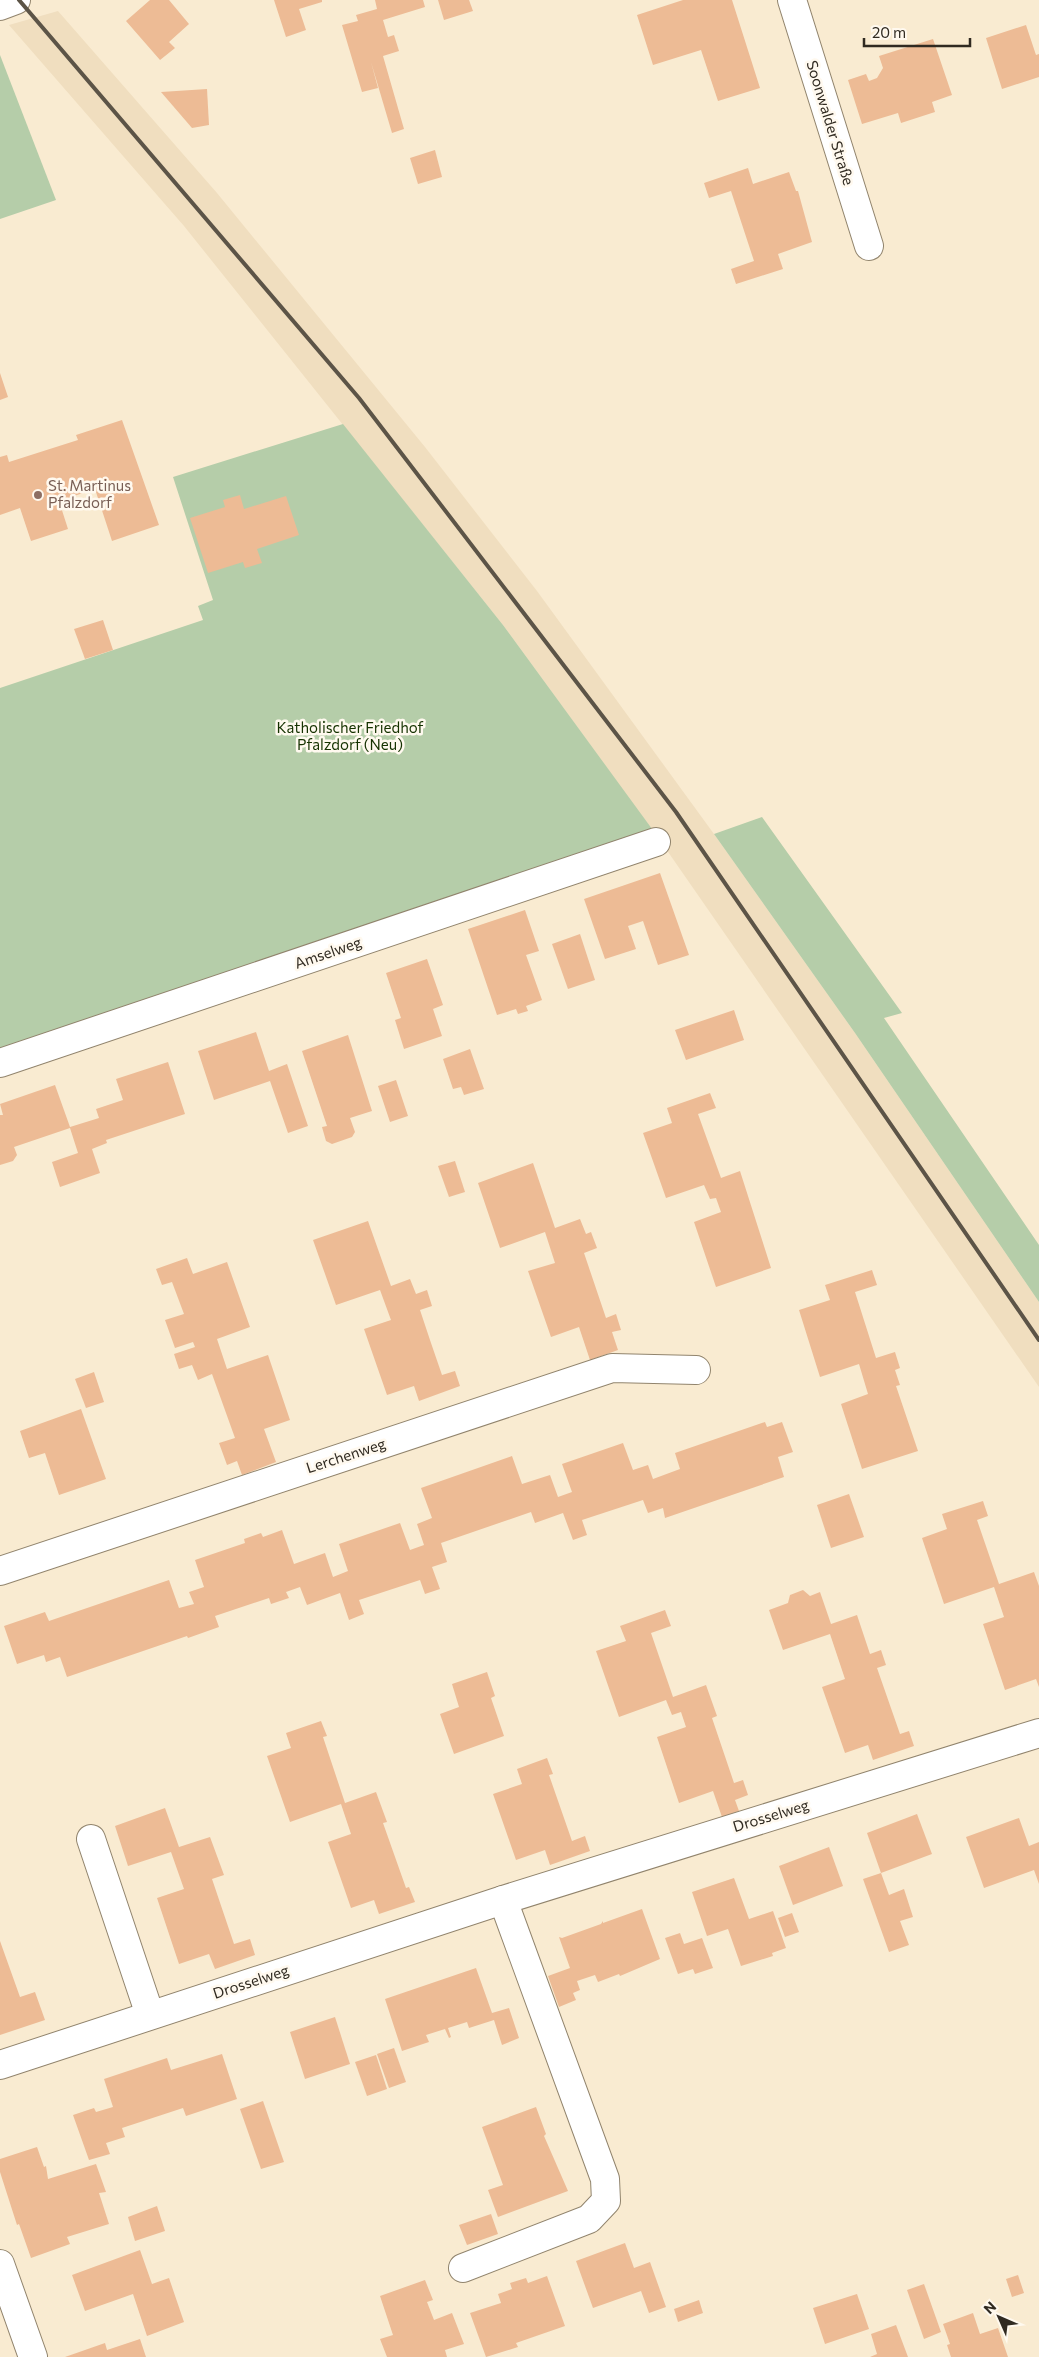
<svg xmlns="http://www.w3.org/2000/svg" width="1039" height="2357" viewBox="0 0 1039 2357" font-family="Commissioner,sans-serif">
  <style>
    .built { fill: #f0debf }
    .green { fill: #b5cda9 }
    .building { fill: #edbb95 }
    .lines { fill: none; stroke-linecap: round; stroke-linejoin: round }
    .minor-casing { stroke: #91846d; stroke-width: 30 }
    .minor { stroke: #fff; stroke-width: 28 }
    .rail { stroke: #5c5447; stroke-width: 4 }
    .education-dot { fill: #8d6e63; stroke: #fff9ef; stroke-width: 2 }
    .labels { text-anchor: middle; stroke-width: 5; stroke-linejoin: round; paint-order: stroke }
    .street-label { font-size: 15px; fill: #302a21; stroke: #fff9ef }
    .education-label { font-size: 15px; fill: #785e54; stroke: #fff9ef; text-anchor: start }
    .park-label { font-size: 15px; fill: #153200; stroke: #fff9ef }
  </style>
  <rect width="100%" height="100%" fill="#f9ebd1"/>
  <!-- built -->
  <path class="built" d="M58,11L217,193L425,447L537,591L714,834L855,1033L1039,1302V1387L666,849L503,625L184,226L9,25Z"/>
  <!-- green -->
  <g class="green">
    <path d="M0,55L56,200L0,219Z"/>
    <path d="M343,424L503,625L655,833L0,1050V688L203,620L198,606L213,600L173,477Z"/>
    <path d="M762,817L902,1013L884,1018L1039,1245V1302L855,1033L714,834Z"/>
  </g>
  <!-- building -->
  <g class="building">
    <path d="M150,0H169L189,24L169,42L175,48L160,60L126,21Z"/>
    <path d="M274,0H322V2L299,9L306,30L286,37Z"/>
    <path d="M375,0H423L425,7L383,20L388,37L394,35L399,51L383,56L404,129L392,133L371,62L378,88L362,92L342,25L358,21L356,15L377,9Z"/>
    <path d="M438,0H469L473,11L444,20Z"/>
    <path d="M683,0H732L760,88L718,101L701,50L653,65L637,15Z"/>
    <path d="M1026,25L1036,55L1039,54V77L1002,89L986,38Z"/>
    <path d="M933,39L952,95L932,102L935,112L901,123L898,113L862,124L848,80L866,74L869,81L877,78L883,68L879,56Z"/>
    <path d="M207,89L209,125L192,128L161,92Z"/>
    <path d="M435,150L442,177L418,184L410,158Z"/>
    <path d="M748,168L753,184L789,172L796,191H798L812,242L778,254L783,269L736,284L731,269L754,261L731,191L709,198L704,183Z"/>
    <path d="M0,373L8,397L0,400Z"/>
    <path d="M122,420L159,525L112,541L95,489L59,501L68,529L31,541L20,508L0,515V457L7,455L9,462L78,440L76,435Z"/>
    <path d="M240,495L244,509L286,496L299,535L257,549L262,563L245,568L243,562L208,573L190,518L225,507L223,500Z"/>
    <path d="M103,620L113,650L85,659L74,629Z"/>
    <path d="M660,873L689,955L658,965L643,921L628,926L636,949L605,959L584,899Z"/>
    <path d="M525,910L539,951L526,955L542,1000L526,1006L528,1011L518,1014L516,1009L497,1015L468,929Z"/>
    <path d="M580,934L595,980L568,989L552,944Z"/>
    <path d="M427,959L443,1005L433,1009L442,1036L404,1049L395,1020L401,1018L386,973Z"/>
    <path d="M734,1010L744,1040L686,1060L675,1030Z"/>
    <path d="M256,1032L269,1071L287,1064L308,1126L288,1133L270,1081L214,1100L198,1051Z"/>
    <path d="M348,1035L372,1111L350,1118L355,1132L352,1137L332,1144L326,1141L322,1127L327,1126L302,1051Z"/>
    <path d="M470,1049L484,1089L464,1095L461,1087L453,1089L443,1059Z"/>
    <path d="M168,1062L185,1114L106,1140L107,1143L92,1149L100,1173L60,1187L52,1162L78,1153L70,1128L14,1147L17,1155L13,1161L0,1165V1115H3L0,1104L55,1085L70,1127L99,1118L96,1109L123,1100L116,1079Z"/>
    <path d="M396,1080L408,1116L390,1122L378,1086Z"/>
    <path d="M710,1093L716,1108L698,1114L721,1178L740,1171L771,1268L716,1287L694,1222L721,1212L716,1198L710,1199L704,1185L666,1198L643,1133L672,1123L667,1108Z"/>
    <path d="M455,1161L465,1192L449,1197L438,1166Z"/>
    <path d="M533,1163L555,1228L580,1219L586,1234L591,1232L597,1248L584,1253L606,1318L616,1314L621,1330L612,1332L618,1350L590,1360L579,1327L551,1337L528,1271L555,1263L545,1232L500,1248L478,1183Z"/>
    <path d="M368,1221L391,1286L410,1279L416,1294L427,1290L432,1306L420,1310L431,1343L442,1375L455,1371L460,1386L419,1401L414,1386L387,1395L364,1329L391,1320L380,1290L336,1305L313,1240Z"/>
    <path d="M187,1258L193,1274L227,1262L250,1327L217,1339L227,1369L268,1355L290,1420L264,1429L276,1462L242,1475L237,1461L227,1465L219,1443L235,1438L212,1374L198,1380L192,1365L179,1369L174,1354L195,1347L193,1342L175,1348L165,1320L184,1314L172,1282L162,1285L156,1269Z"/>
    <path d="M872,1270L877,1285L855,1292L876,1358L895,1352L900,1368L895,1370L900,1385L896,1386L918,1451L862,1469L841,1404L868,1394L859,1364L820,1377L799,1310L830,1300L825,1285Z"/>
    <path d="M94,1372L104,1402L86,1408L75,1379Z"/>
    <path d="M81,1409L106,1479L59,1495L45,1453L29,1458L20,1431Z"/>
    <path d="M765,1422L767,1427L782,1422L793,1452L778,1457L784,1477L665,1518L663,1508L648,1513L643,1500L582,1520L587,1535L573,1540L563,1513L535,1523L531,1512L441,1543L447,1562L432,1567L440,1589L425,1594L420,1580L359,1600L364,1614L349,1620L340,1593L307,1605L300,1587L286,1592L289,1598L271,1604L269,1598L215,1616L219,1627L188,1638L187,1636L67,1677L60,1657L46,1662L44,1655L17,1664L4,1626L45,1612L49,1621L169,1580L179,1608L194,1604L189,1592L204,1587L195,1560L245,1543L244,1539L261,1533L263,1537L282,1530L294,1564L325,1553L333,1577L348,1571L339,1544L400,1523L410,1550L424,1545L417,1524L432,1518L421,1488L512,1456L522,1484L550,1475L558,1497L572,1492L562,1464L623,1443L633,1470L648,1465L653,1479L680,1469L675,1453Z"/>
    <path d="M849,1494L864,1537L831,1548L817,1505Z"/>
    <path d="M983,1501L988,1516L977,1520L999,1584L1034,1572L1039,1586V1687L1036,1679L1005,1690L983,1624L1004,1617L994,1587L944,1604L922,1538L947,1529L942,1514Z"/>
    <path d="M803,1590L810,1596L820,1592L831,1624L857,1615L870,1654L881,1650L886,1665L877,1668L900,1734L909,1731L914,1746L873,1760L868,1745L845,1753L822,1687L845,1679L830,1634L783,1650L769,1610L788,1603L790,1595Z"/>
    <path d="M665,1610L671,1626L651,1633L673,1697L706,1685L717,1716L712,1718L734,1783L743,1780L748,1795L735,1800L739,1811L722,1817L713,1791L679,1803L657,1737L686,1727L681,1712L672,1715L666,1700L619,1717L596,1651L626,1641L620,1626Z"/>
    <path d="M487,1672L495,1696L491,1698L504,1736L454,1754L440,1714L459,1707L452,1684Z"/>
    <path d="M321,1721L327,1736L323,1737L345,1803L376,1792L387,1822L383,1823L406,1888L409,1887L415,1902L379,1914L374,1900L351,1908L328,1842L351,1834L341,1804L290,1822L267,1756L291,1748L286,1733Z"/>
    <path d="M547,1758L553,1774L549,1775L572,1841L585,1836L590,1851L550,1865L545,1850L516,1860L493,1794L522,1784L517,1769Z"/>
    <path d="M165,1808L179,1847L210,1837L224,1875L212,1879L234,1944L250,1939L255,1955L215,1969L209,1954L179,1964L157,1898L184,1889L171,1852L128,1866L115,1826Z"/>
    <path d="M917,1814L932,1854L881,1873L867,1833Z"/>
    <path d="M1019,1818L1029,1846L1039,1842V1884L1034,1870L984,1888L966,1837Z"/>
    <path d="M829,1847L843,1886L793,1905L779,1866Z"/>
    <path d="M881,1873L889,1895L904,1889L913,1917L900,1921L909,1945L889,1952L863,1879Z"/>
    <path d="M734,1878L749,1919L773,1911L786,1948L772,1953L773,1956L741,1966L728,1929L707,1936L692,1892Z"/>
    <path d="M642,1909L660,1959L620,1976L619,1974L598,1982L595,1975L577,1981L580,1990L573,1993L576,2000L559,2007L548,1976L570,1968L559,1937L562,1938L601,1924L603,1921V1923Z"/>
    <path d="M792,1913L799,1932L785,1937L778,1918Z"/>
    <path d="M680,1933L684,1944L702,1938L713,1968L695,1974L693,1969L678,1974L665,1938Z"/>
    <path d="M0,1941L20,1997L35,1992L45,2020L0,2035Z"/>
    <path d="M476,1968L492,2013L509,2008L519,2038L502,2045L494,2020L469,2028L467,2022L448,2028L451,2037L449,2038L445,2029L426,2035L429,2042L402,2051L385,1999Z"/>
    <path d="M335,2017L350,2064L305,2079L290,2032Z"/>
    <path d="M394,2048L406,2082L389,2088L377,2054Z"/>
    <path d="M222,2054L237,2099L186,2116L183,2108L122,2128L125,2137L106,2143L110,2154L89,2160L73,2115L94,2108L96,2112L113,2107L104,2079L167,2058L171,2070Z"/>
    <path d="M376,2055L387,2089L367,2096L355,2062Z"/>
    <path d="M263,2101L284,2162L261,2169L240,2109Z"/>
    <path d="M536,2107L546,2134L544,2136L568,2191L498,2217L488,2190L503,2185L482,2127Z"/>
    <path d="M37,2147L44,2167L46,2166L48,2179L96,2164L106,2192L99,2193L109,2224L67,2237L70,2244L31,2258L19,2224L17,2225L0,2172V2159Z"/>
    <path d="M157,2206L165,2231L135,2241L128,2217Z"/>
    <path d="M491,2214L498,2234L467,2245L459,2225Z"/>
    <path d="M625,2243L634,2268L650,2262L666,2307L649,2313L641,2291L593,2308L576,2261Z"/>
    <path d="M140,2250L152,2284L169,2278L184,2322L147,2336L133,2294L85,2311L72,2275Z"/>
    <path d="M1018,2275L1024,2293L1012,2297L1006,2279Z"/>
    <path d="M547,2276L565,2326L516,2343L518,2347L486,2357L470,2313L501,2303L498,2294L512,2289L510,2283L526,2278L528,2283Z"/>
    <path d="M425,2280L433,2300L427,2302L434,2320L452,2313L464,2344L445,2350L447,2357H387L380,2339L393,2335L380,2296Z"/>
    <path d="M924,2284L941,2332L924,2339L907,2290Z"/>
    <path d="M857,2294L869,2329L825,2344L813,2308Z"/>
    <path d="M699,2300L703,2313L678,2322L674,2309Z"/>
    <path d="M973,2313L980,2334L998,2328L1008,2357H951L947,2345L950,2344L943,2324Z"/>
    <path d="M896,2325L908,2357H870L877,2354L871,2334Z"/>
    <path d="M140,2339L146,2357H65L105,2343L107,2350Z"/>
  </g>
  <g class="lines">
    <defs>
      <g id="minor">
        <path d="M792,0L869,246"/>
        <path d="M0,6L16,0"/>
        <path d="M0,1063L656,842"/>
        <path d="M0,1571L612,1368L696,1370"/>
        <path d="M91,1839L150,2015"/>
        <path d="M0,2065L503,1900L1039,1733"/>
        <path d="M0,2264L33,2357"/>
        <path d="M463,2268L589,2219L606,2201L605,2179L503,1900"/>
      </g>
    </defs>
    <!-- minor casing -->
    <use href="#minor" class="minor-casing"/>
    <!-- minor -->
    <use href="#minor" class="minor"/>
    <!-- rail -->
    <path class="rail" d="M19,0L359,398L676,812L1039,1340"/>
  </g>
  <!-- markers -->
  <circle class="education-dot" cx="38" cy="495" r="5"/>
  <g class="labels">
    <!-- street labels -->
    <g class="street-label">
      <text transform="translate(830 123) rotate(73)" y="5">Soonwalder Straße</text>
      <text transform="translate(328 953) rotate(-19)" y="5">Amselweg</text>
      <text transform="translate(346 1456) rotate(-18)" y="5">Lerchenweg</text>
      <text transform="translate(771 1816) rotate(-17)" y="5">Drosselweg</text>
      <text transform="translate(251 1982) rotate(-18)" y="5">Drosselweg</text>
    </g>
    <!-- education labels -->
    <g class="education-label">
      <text x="48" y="491">St. Martinus<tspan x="48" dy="17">Pfalzdorf</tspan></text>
    </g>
    <!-- park labels -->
    <g class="park-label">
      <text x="350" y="733">Katholischer Friedhof<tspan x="350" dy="17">Pfalzdorf (Neu)</tspan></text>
    </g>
  </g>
  <!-- north arrow -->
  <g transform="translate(999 2317) rotate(315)" stroke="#fff9ef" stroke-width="4" paint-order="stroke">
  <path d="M0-4L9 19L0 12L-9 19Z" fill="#302a21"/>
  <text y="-8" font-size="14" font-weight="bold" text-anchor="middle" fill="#302a21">N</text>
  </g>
  <!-- scale -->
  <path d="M864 38v8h106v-8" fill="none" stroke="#302a21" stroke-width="2.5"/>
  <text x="872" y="38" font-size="15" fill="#302a21" stroke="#fff9ef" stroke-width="4" paint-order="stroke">20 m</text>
</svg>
